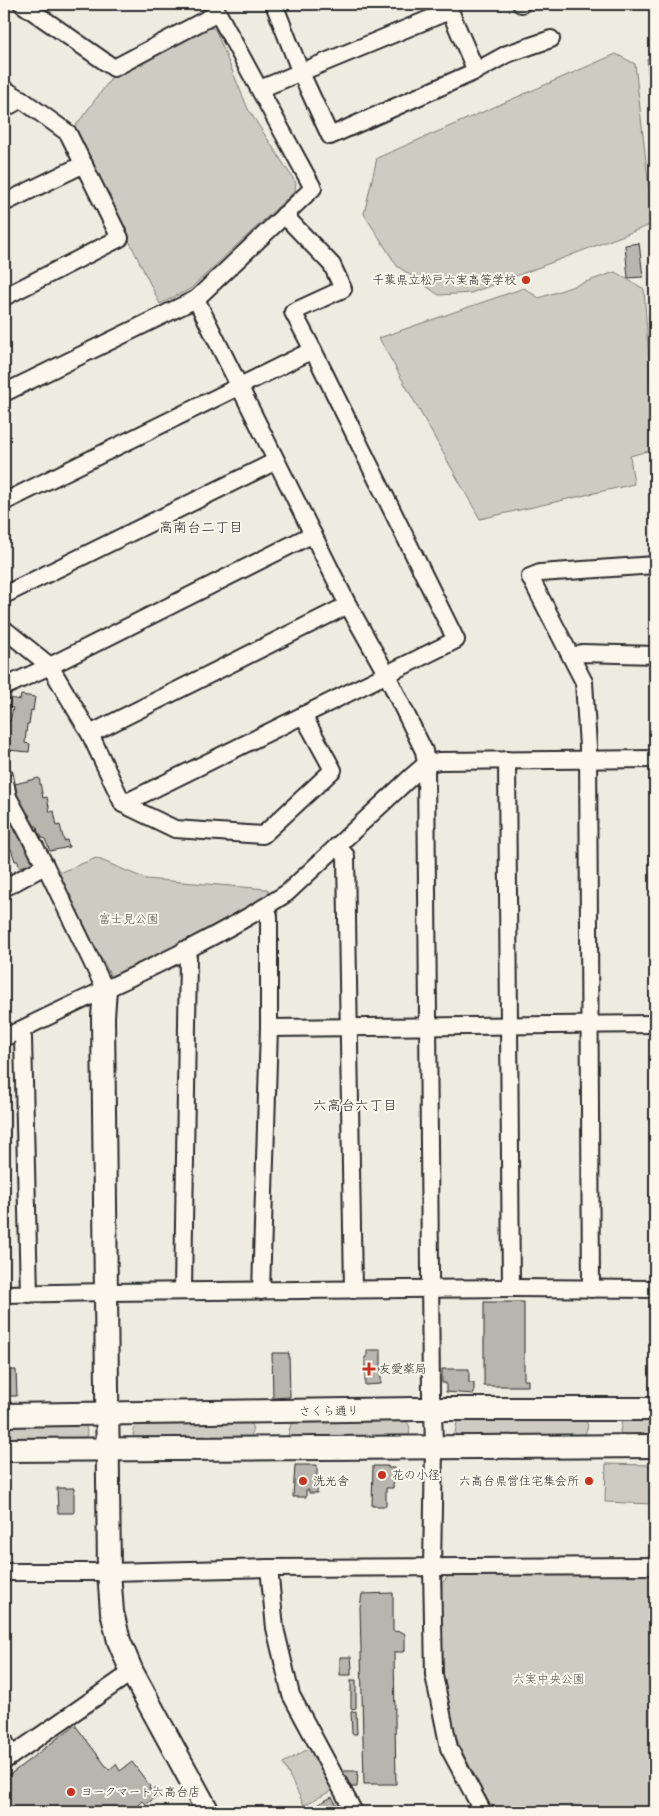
<svg xmlns="http://www.w3.org/2000/svg" width="659" height="1816" viewBox="0 0 659 1816" font-family="Kalam,'Klee One',sans-serif">
  <style>
    .green { fill: #cecbc2; stroke: #7c7b76 }
    .building { fill: #b8b5ae; stroke: #2b2b2b }
    .lines { fill: none; stroke-linecap: round; stroke-linejoin: round }
    .street-casing { stroke: #2b2b2b; stroke-width: 20 }
    .secondary-casing { stroke: #2b2b2b; stroke-width: 26 }
    .street { stroke: #fbf7ec; stroke-width: 16 }
    .secondary { stroke: #fbf7ec; stroke-width: 22 }
    .poi-dot { fill: #c8321e; stroke: #fbf7ec; stroke-width: 2 }
    .labels { text-anchor: middle; stroke-width: 4; stroke-linejoin: round; paint-order: stroke }
    .poi-label { font-size: 12px; fill: #2b2b2b; stroke: #fbf7ec; text-anchor: start }
    .park-label { font-size: 12px; fill: #545351; stroke: #fbf7ec }
    .street-label { font-size: 12px; fill: #2b2b2b; stroke: #fbf7ec }
    .neighbourhood-label { font-size: 14px; fill: #2b2b2b; stroke: #fbf7ec }
  </style>
  <rect width="100%" height="100%" fill="#eeebe0"/>
  <filter id="ink" filterUnits="userSpaceOnUse"><feTurbulence type="fractalNoise" baseFrequency=".02" numOctaves="2"/><feDisplacementMap in="SourceGraphic" scale="10" xChannelSelector="R" yChannelSelector="G"/><feConvolveMatrix kernelMatrix="1 2 1 2 8 2 1 2 1" color-interpolation-filters="sRGB"/></filter>
  <g filter="url(#ink)">
    <!-- green -->
    <g class="green">
      <path d="M207,27L215,29L248,109L296,183L295,191L190,289L160,304L74,128L113,76Z"/>
      <path d="M616,54L635,64L653,224L471,293L439,295L397,266L364,214L377,158Z"/>
      <path d="M655,57V109H651L647,59Z"/>
      <path d="M615,272L644,289L655,449L630,456L634,484L480,519L379,338L524,288L539,298Z"/>
      <path d="M96,858L146,879L267,889L271,896L179,944L111,976L56,874Z"/>
      <path d="M655,1418V1438L623,1435L620,1432L622,1421L627,1419Z"/>
      <path d="M462,1419H584L588,1425L585,1435L462,1439L455,1433L457,1422Z"/>
      <path d="M246,1420C254,1425 253,1429 251,1437L245,1440L139,1441L133,1435L135,1424Z"/>
      <path d="M404,1420C411,1424 410,1428 409,1436L402,1439L291,1438L288,1435L291,1424L295,1421Z"/>
      <path d="M4,1422H81C88,1427 87,1430 86,1438L4,1442Z"/>
      <path d="M606,1464L654,1465L653,1504L605,1502Z"/>
      <path d="M655,1572V1812H494C475,1776 453,1741 445,1701C438,1667 442,1619 442,1583L452,1573Z"/>
      <path d="M310,1748L333,1790L304,1805L283,1763Z"/>
    </g>
    <!-- building -->
    <g class="building">
      <path d="M639,243L643,277L628,278L625,245Z"/>
      <path d="M21,695L35,697L33,711L31,710L29,724H27L25,743L30,744L29,752L8,750V745L7,744L8,721H10L13,708L9,707L10,698L20,700Z"/>
      <path d="M39,778L43,798L47,797L50,812L54,811L57,826L60,825L64,841L67,840L69,847L50,851L45,839L41,837V834H38L37,826H34L32,821H30L29,814L24,815L21,810L15,784Z"/>
      <path d="M4,806L8,821L11,820L16,833L20,832L23,844L29,843L35,864L19,867L18,861H15L11,849L7,850L6,843H4Z"/>
      <path d="M484,1302H524V1380H528V1386H484Z"/>
      <path d="M367,1350H381V1384L365,1385V1357H367Z"/>
      <path d="M272,1353H289L290,1397L273,1398Z"/>
      <path d="M442,1369H469V1383H474V1394L446,1392V1383H442Z"/>
      <path d="M4,1370H16L17,1396H4Z"/>
      <path d="M295,1465H317V1493H309V1490H306V1497H293Z"/>
      <path d="M373,1466H388V1468H394L393,1488H386V1506H372Z"/>
      <path d="M57,1488H74V1513H58Z"/>
      <path d="M393,1593V1631L402,1632L405,1634V1650L403,1652H394L396,1784H364L360,1607L362,1594Z"/>
      <path d="M340,1657H351L352,1668H351V1675H340Z"/>
      <path d="M351,1680H356V1708L351,1709Z"/>
      <path d="M356,1711L357,1734H352L351,1712Z"/>
      <path d="M75,1725L109,1770L116,1764L120,1771L132,1762L150,1786L149,1787L151,1791L156,1787L160,1795L146,1804L143,1801L132,1812H4V1779Z"/>
      <path d="M341,1771H358L357,1787H350Z"/>
      <path d="M332,1797L341,1812H311L309,1809Z"/>
    </g>
    <g class="lines">
      <defs>
        <g id="street">
          <path d="M22,4L114,68L218,13"/>
          <path d="M274,4L301,73L330,136L476,71L507,54L551,39"/>
          <path d="M447,4L476,71"/>
          <path d="M521,4H522"/>
          <path d="M4,89L21,99L68,133L120,238L4,297"/>
          <path d="M260,89L449,11"/>
          <path d="M4,109L21,99"/>
          <path d="M4,203L84,164"/>
          <path d="M196,299L348,605L386,673L424,751L426,764L431,1396L433,1409L434,1446L432,1568L434,1675L449,1748L483,1812"/>
          <path d="M4,393L196,299L313,188L213,4"/>
          <path d="M4,502L313,350"/>
          <path d="M4,595L276,461"/>
          <path d="M4,629L50,666L90,734L123,804L175,829L263,835L333,770L303,715"/>
          <path d="M572,657L582,653L655,655"/>
          <path d="M4,687L50,666L313,534"/>
          <path d="M90,734L348,605"/>
          <path d="M507,760L511,1288"/>
          <path d="M4,776L8,797L45,865L105,989"/>
          <path d="M123,804L456,640L313,350L293,312L343,289L332,265L284,215"/>
          <path d="M337,846L346,856L353,1290"/>
          <path d="M4,888L45,866"/>
          <path d="M269,1028L655,1024"/>
          <path d="M20,1030L23,1038L29,1294"/>
          <path d="M4,1038C97,991 199,950 287,893L412,776L426,764L439,761L655,759"/>
          <path d="M591,1289L588,747L584,682L530,577L540,573L655,565"/>
          <path d="M183,1291L188,958L184,950"/>
          <path d="M261,1291L269,1028V916L266,907"/>
          <path d="M4,1294L107,1292L511,1288L655,1289"/>
          <path d="M269,1568L275,1628L291,1695L354,1812"/>
          <path d="M4,1572H109L269,1568L655,1566"/>
          <path d="M4,1740L11,1756"/>
          <path d="M4,1761L132,1672"/>
        </g>
        <g id="secondary">
          <path d="M105,989L103,1017L109,1572L112,1612L119,1641L132,1672L208,1812"/>
          <path d="M4,1415L414,1409H655"/>
          <path d="M4,1450L655,1446"/>
        </g>
      </defs>
      <!-- street casing -->
      <use href="#street" class="street-casing"/>
      <!-- secondary casing -->
      <use href="#secondary" class="secondary-casing"/>
      <!-- street -->
      <use href="#street" class="street"/>
      <!-- secondary -->
      <use href="#secondary" class="secondary"/>
    </g>
  </g>
  <!-- markers -->
  <g class="poi-dot">
    <circle cx="526" cy="280" r="5"/>
    <path d="M366.5 1361.5h5v5h5v5h-5v5h-5v-5h-5v-5h5z"/>
    <circle cx="382" cy="1475" r="5"/>
    <circle cx="303" cy="1481" r="5"/>
    <circle cx="589" cy="1481" r="5"/>
    <circle cx="71" cy="1792" r="5"/>
  </g>
  <g class="labels">
    <!-- poi labels -->
    <g class="poi-label">
      <text x="516" y="284" text-anchor="end">千葉県立松戸六実高等学校</text>
      <text x="379" y="1373">友愛薬局</text>
      <text x="392" y="1479">花の小径</text>
      <text x="313" y="1485">洗光舎</text>
      <text x="579" y="1485" text-anchor="end">六高台県営住宅集会所</text>
      <text x="81" y="1796">ヨークマート六高台店</text>
    </g>
    <!-- park labels -->
    <g class="park-label">
      <text x="129" y="923">富士見公園</text>
      <text x="549" y="1683">六実中央公園</text>
    </g>
    <!-- street labels -->
    <g class="street-label">
      <text transform="translate(329 1411) rotate(-1)" y="4">さくら通り</text>
    </g>
    <!-- neighbourhood labels -->
    <g class="neighbourhood-label">
      <text x="201" y="532">高南台二丁目</text>
      <text x="355" y="1110">六高台六丁目</text>
    </g>
  </g>
  <!-- margin -->
  <rect width="659" height="1816" fill="none" stroke="#fbf7ec" stroke-width="20"/>
  <rect x="10" y="10" width="639" height="1796" fill="none" stroke="#2b2b2b" stroke-width="2" filter="url(#ink)"/>
</svg>
